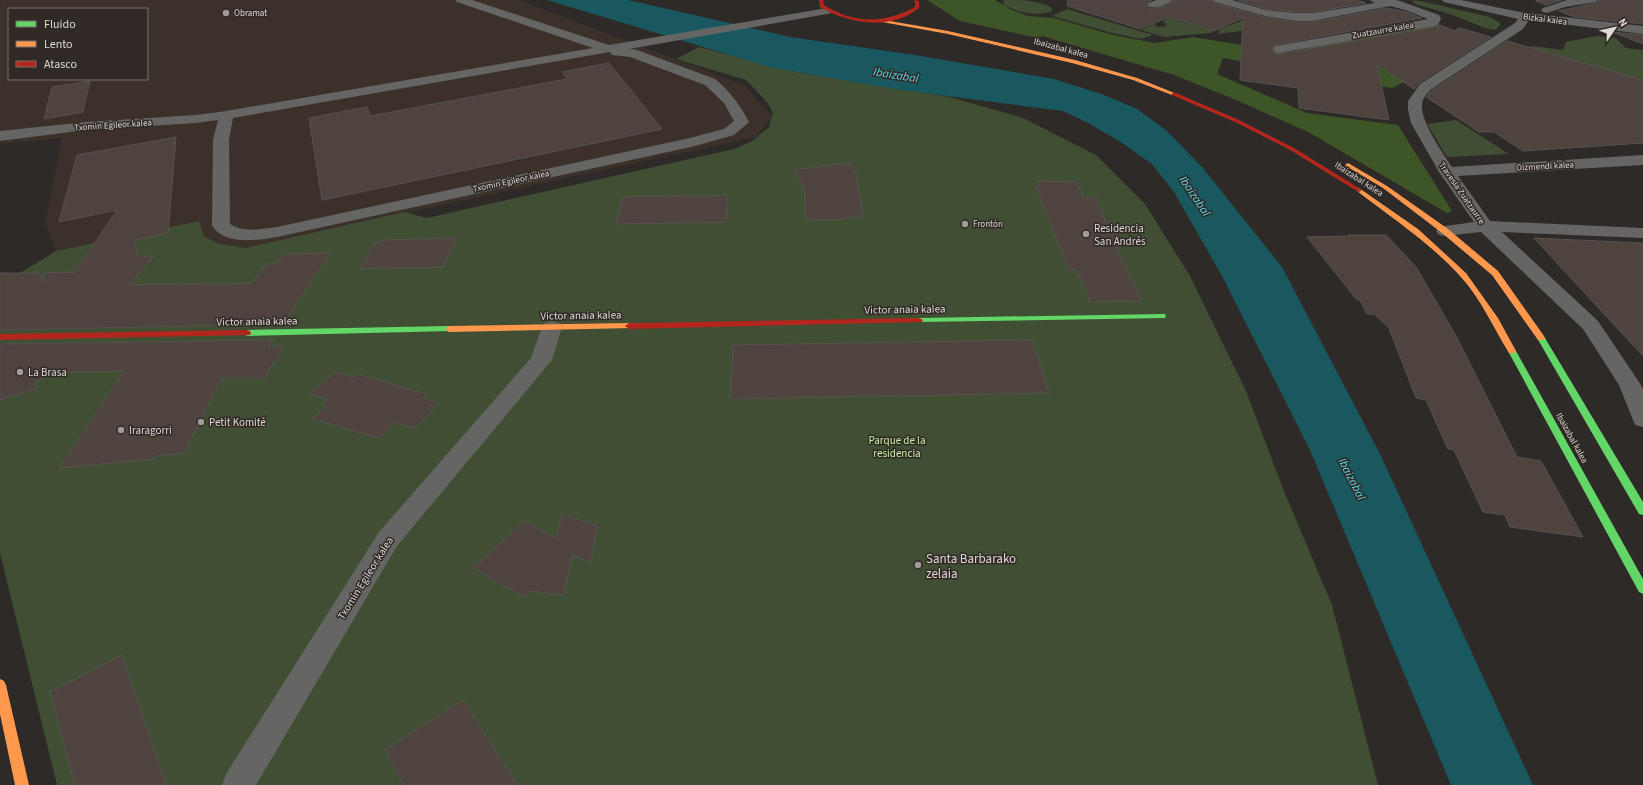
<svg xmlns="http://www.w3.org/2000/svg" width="1643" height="785" viewBox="0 0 1643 785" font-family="'Source Sans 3',sans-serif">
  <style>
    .built { fill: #3b302a; fill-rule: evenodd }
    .green { fill: #404e33 }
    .forest { fill: #3e5528 }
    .water { fill: #1a5860 }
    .building { fill: #4e433e; stroke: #555351 }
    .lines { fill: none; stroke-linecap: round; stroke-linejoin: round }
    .street { fill: #656564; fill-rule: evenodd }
    .fast { fill: #63d668; fill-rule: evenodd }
    .slow { fill: #ff974d; fill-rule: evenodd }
    .jam { fill: #b3261e; fill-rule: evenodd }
    .poi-dot { fill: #a09c9a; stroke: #302925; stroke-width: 1.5 }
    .labels { text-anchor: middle; stroke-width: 3; stroke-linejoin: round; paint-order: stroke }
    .far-poi-label { font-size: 9px; fill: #dedad8; stroke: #302925; text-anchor: start }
    .far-street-label { font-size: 9px; fill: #dedad8; stroke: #302925 }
    .poi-label { font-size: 11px; fill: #dedad8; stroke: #302925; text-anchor: start }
    .street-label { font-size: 11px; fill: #dedad8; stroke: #302925 }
    .park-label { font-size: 11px; fill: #c7f3a3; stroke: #302925 }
    .water-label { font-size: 12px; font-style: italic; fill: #5cdceb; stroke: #302925 }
    .near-poi-label { font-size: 13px; fill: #dedad8; stroke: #302925; text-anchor: start }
  </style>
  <rect width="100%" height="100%" fill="#2d2a28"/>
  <!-- built -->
  <path class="built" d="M2,0H519L746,86L772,117L756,137L245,248L217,243L204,236L199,221L56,251L45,223L62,138L0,144V4ZM9,9H147V79H9Z"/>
  <!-- green -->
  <g class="green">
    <path d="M1004,0C1021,0 1037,0 1052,8V11C1037,17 1017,13 1003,4Z"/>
    <path d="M1412,0L1420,1L1490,17L1501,24L1495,30L1485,28L1450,14L1415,4Z"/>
    <path d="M1067,9L1153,35L1141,39L1112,33L1052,16Z"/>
    <path d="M1169,18L1213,31L1211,33L1164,37L1141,30L1154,24L1158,27L1167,26L1163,21Z"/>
    <path d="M1241,21L1280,26L1218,34L1220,29Z"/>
    <path d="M1596,36L1616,38L1626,48L1643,50V90L1517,53L1533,46L1563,50L1566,42Z"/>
    <path d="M699,47L795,72L950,97L1023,118L1096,155L1145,204L1190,276L1246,391L1284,491L1332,605L1378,785H57L0,553V371L10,347L0,343V290L20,273L56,251L199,221L204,236L217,243L245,248L404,212L427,218L734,149L752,141L769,127L773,113L767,102L746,80L676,59Z"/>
    <path d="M1456,120L1509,154L1447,157L1427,124Z"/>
  </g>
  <!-- forest -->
  <path class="forest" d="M927,0H995L1012,10L1028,16L1054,18L1113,35L1155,43L1193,37L1290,53L1330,42L1421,25L1441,26L1336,71L1401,63L1427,71L1392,88L1223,58L1217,74L1307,113L1398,125L1452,211L1447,213L1310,133L1234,99L1174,75L1042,36L1038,38L960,21Z"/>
  <!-- water -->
  <path class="water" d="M547,0H628L790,37L915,55L1054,79L1104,95L1137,109L1167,131L1203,168L1282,267L1380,454L1533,785H1451L1310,450L1222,276L1174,192L1152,164L1122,143L1090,124L1063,111L894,89L773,68Z"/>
  <!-- building -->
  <g class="building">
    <path d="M1068,0H1152L1146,5L1148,8L1152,9L1165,6L1173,0H1212L1215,3L1265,17L1296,22H1313L1387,8L1406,12L1422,18L1275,45L1272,50L1275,53L1279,54L1434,27L1440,25L1454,31L1460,28L1491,37L1419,83L1414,89L1377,65L1389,120L1299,108L1298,88L1240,80L1243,18L1214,31L1169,17L1140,29L1067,6Z"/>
    <path d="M1237,0H1355L1366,3L1313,12H1296L1266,9Z"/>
    <path d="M1536,0H1562L1546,5L1536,1Z"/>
    <path d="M1598,0H1643V24L1575,17L1559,11L1595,3Z"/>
    <path d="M1612,32L1643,35V44Z"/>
    <path d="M1507,41L1643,80V143L1523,151L1494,132H1479L1426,97L1431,91Z"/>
    <path d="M609,63L662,129L322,200L309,118L367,107L370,116L567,79L562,72Z"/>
    <path d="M90,81L83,112L44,119L52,87Z"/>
    <path d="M176,137L168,233L135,240L137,256H154L129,285L252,283L266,264H275L283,254L330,253L283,324L0,330V273H39L43,281L45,273L75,272L117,210L59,222L77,155Z"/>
    <path d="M849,163L856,173L863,217H847V219L806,220L804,188L794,170Z"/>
    <path d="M1037,181L1077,182L1083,198H1096L1106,222H1111L1122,247H1115L1142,301L1090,302L1077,270H1069L1036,187H1039Z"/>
    <path d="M728,195L726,222L616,224L623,197Z"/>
    <path d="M1348,235H1386L1416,267L1456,336L1517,457L1541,461L1583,537L1510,527L1505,515L1483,512L1454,450L1448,449L1426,400L1416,398L1389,328L1374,314H1367L1360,300H1357L1307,237L1349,236Z"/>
    <path d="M456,238L443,267L360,269L375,243H380L382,240Z"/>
    <path d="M1534,238L1643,243V356Z"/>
    <path d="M273,340L268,346H285L264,378H222L184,453L155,456L154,459L59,468L124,371L55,372L35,382V389L0,400V344Z"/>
    <path d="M1032,340L1049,393L730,399L733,345Z"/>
    <path d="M335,372L354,377L357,374L426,394L423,398L440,403L414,428L395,422L379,438L312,419L327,406L323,404L328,399L309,394Z"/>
    <path d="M562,514L597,526L591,563L573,555L563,595L530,591L524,597L473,568L524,521L556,538Z"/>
    <path d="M122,655L166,785H75L50,692Z"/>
    <path d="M463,700L517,785H404L385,750Z"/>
  </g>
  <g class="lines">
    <!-- street -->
    <g class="street">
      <path d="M455,0H472L609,45L827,8L831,9L833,11L831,13L827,14L629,49L637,50L715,79C730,91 740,105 749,122L734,135L691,147L277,237C257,240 226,246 212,226L213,140L218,120L196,123L86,130L0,141V131L86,122L196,115L226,111L593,48L457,2ZM610,52L612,55L630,57L705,85L724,103L734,121L724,129L690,138L277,227C260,229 245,233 230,224L229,140L233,118Z"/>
      <path d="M1156,0H1172C1167,5 1156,9 1149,7L1147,5L1149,3Z"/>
      <path d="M1213,0H1232L1266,10L1296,13H1313L1375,3L1370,0H1397L1439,15L1441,18L1438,25L1434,26L1279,53L1275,52L1273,49L1275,46L1428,19L1405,10L1390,6L1313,21H1296L1265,16L1215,2Z"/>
      <path d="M1442,0H1461L1520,12L1643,26V34L1529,20L1523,29L1430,90C1428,93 1424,97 1423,100C1416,116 1443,153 1452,167L1643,155V165L1458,176L1490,221L1643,228V238L1502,232L1598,321L1641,385L1643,390V427L1635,425L1619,385L1583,329L1481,232L1445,236L1439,235L1436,231L1439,227L1474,222L1439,172L1411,123L1408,110V101L1420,84L1515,23L1518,19L1444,2Z"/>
      <path d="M1597,0L1595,2L1565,7L1547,13L1543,12L1541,10L1543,8L1567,0Z"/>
      <path d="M552,321L559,323L562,327L552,360L397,546L256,785H222L226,774L379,532L531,358L542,327L545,323Z"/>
    </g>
    <!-- fast -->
    <g class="fast">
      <path d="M1162,314H1165L1166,316L1165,318L919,322L915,320L919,318Z"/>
      <path d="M449,326L452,327L453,329L452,331L247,336L243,333L247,330Z"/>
      <path d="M1541,335L1545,338L1643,502V515L1639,514L1537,338Z"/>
      <path d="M1512,348L1516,351L1643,579V594L1639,592L1508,351Z"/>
    </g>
    <!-- slow -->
    <g class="slow">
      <path d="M884,20L948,31L1075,60L1137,78L1177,94L1172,95L1133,80L1072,63L948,34L882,22V20Z"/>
      <path d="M1348,163L1387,186L1448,229L1498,271L1544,336L1545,338L1544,340H1538L1492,275L1442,233L1383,188L1346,166L1345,165Z"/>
      <path d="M1359,188L1418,229L1466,273L1498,318L1516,351L1515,353H1509C1493,327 1481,299 1460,276C1430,243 1392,218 1357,191V189Z"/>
      <path d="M629,323L632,324L633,326L632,328L449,332L445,329L449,326Z"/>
      <path d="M0,679L4,681L6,685L29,785H15L0,714Z"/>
    </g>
    <!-- jam -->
    <g class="jam">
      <path d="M819,0H823L824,5C855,24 883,24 915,7V2L913,0L919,1V8C891,31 849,24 820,7Z"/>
      <path d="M1172,93H1176L1239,120L1294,148L1362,190L1359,192L1357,191L1290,150L1235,122L1172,95Z"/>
      <path d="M919,318L923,320L922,322L629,329L625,326L629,323Z"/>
      <path d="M247,330L250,331L251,333L250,335L0,340V334Z"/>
    </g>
  </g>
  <!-- markers -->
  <g class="poi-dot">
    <circle cx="226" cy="13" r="4"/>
    <circle cx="965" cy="224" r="4"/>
    <circle cx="1086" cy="234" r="4"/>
    <circle cx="20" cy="372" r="4"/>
    <circle cx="201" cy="422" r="4"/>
    <circle cx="121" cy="430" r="4"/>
    <circle cx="918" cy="565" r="4"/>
  </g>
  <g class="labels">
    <!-- far-poi labels -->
    <g class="far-poi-label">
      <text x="234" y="16">Obramat</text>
      <text x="973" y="227">Frontón</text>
    </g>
    <!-- far-street labels -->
    <g class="far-street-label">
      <text transform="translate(1545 19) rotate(7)" y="3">Bizkai kalea</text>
      <text transform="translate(1383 30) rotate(-10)" y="3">Zuatzaurre kalea</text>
      <text transform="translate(1061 48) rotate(15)" y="3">Ibaizabal kalea</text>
      <text transform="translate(113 125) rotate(-4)" y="3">Txomin Egileor kalea</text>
      <text transform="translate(1545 166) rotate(-3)" y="3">Oizmendi kalea</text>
      <text transform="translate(1359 179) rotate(33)" y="3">Ibaizabal kalea</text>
      <text transform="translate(511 181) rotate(-12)" y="3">Txomin Egileor kalea</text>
      <text transform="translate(1462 193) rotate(55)" y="3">Travesía Zuatzaurre</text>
      <text transform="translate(1572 438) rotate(61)" y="3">Ibaizabal kalea</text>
    </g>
    <!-- poi labels -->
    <g class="poi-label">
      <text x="1094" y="232">Residencia<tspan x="1094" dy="13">San Andrés</tspan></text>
      <text x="28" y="376">La Brasa</text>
      <text x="209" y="426">Petit Komité</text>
      <text x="129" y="434">Iraragorri</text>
    </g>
    <!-- street labels -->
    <g class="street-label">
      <text transform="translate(905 309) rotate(-1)" y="4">Victor anaia kalea</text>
      <text transform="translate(581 315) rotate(-1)" y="4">Victor anaia kalea</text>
      <text transform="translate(257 321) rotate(-1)" y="4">Victor anaia kalea</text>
      <text transform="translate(365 578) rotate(-58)" y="4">Txomin Egileor kalea</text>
    </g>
    <!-- park labels -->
    <g class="park-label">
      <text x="897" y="444">Parque de la<tspan x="897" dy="13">residencia</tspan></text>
    </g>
    <!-- water labels -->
    <g class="water-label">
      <text transform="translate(896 75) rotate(9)" y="4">Ibaizabal</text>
      <text transform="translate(1195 196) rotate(56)" y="4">Ibaizabal</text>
      <text transform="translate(1352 479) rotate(63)" y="4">Ibaizabal</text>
    </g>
    <!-- near-poi labels -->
    <g class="near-poi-label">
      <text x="926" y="563">Santa Barbarako<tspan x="926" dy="15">zelaia</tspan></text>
    </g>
  </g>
  <!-- legend -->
  <rect x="8" y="8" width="140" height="72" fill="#302925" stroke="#76706d"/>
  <rect x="16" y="21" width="20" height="6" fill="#63d668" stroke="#76706d"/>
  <text x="44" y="28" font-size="12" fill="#dedad8">Fluido</text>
  <rect x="16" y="41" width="20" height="6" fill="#ff974d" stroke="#76706d"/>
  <text x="44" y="48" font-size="12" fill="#dedad8">Lento</text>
  <rect x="16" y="61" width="20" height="6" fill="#b3261e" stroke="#76706d"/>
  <text x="44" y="68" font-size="12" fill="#dedad8">Atasco</text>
  <!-- north arrow -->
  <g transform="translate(1615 28) rotate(56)" stroke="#302925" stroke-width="3" paint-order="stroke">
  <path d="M0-3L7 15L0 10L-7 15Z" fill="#dedad8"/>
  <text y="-6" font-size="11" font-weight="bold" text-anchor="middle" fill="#dedad8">N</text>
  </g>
</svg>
